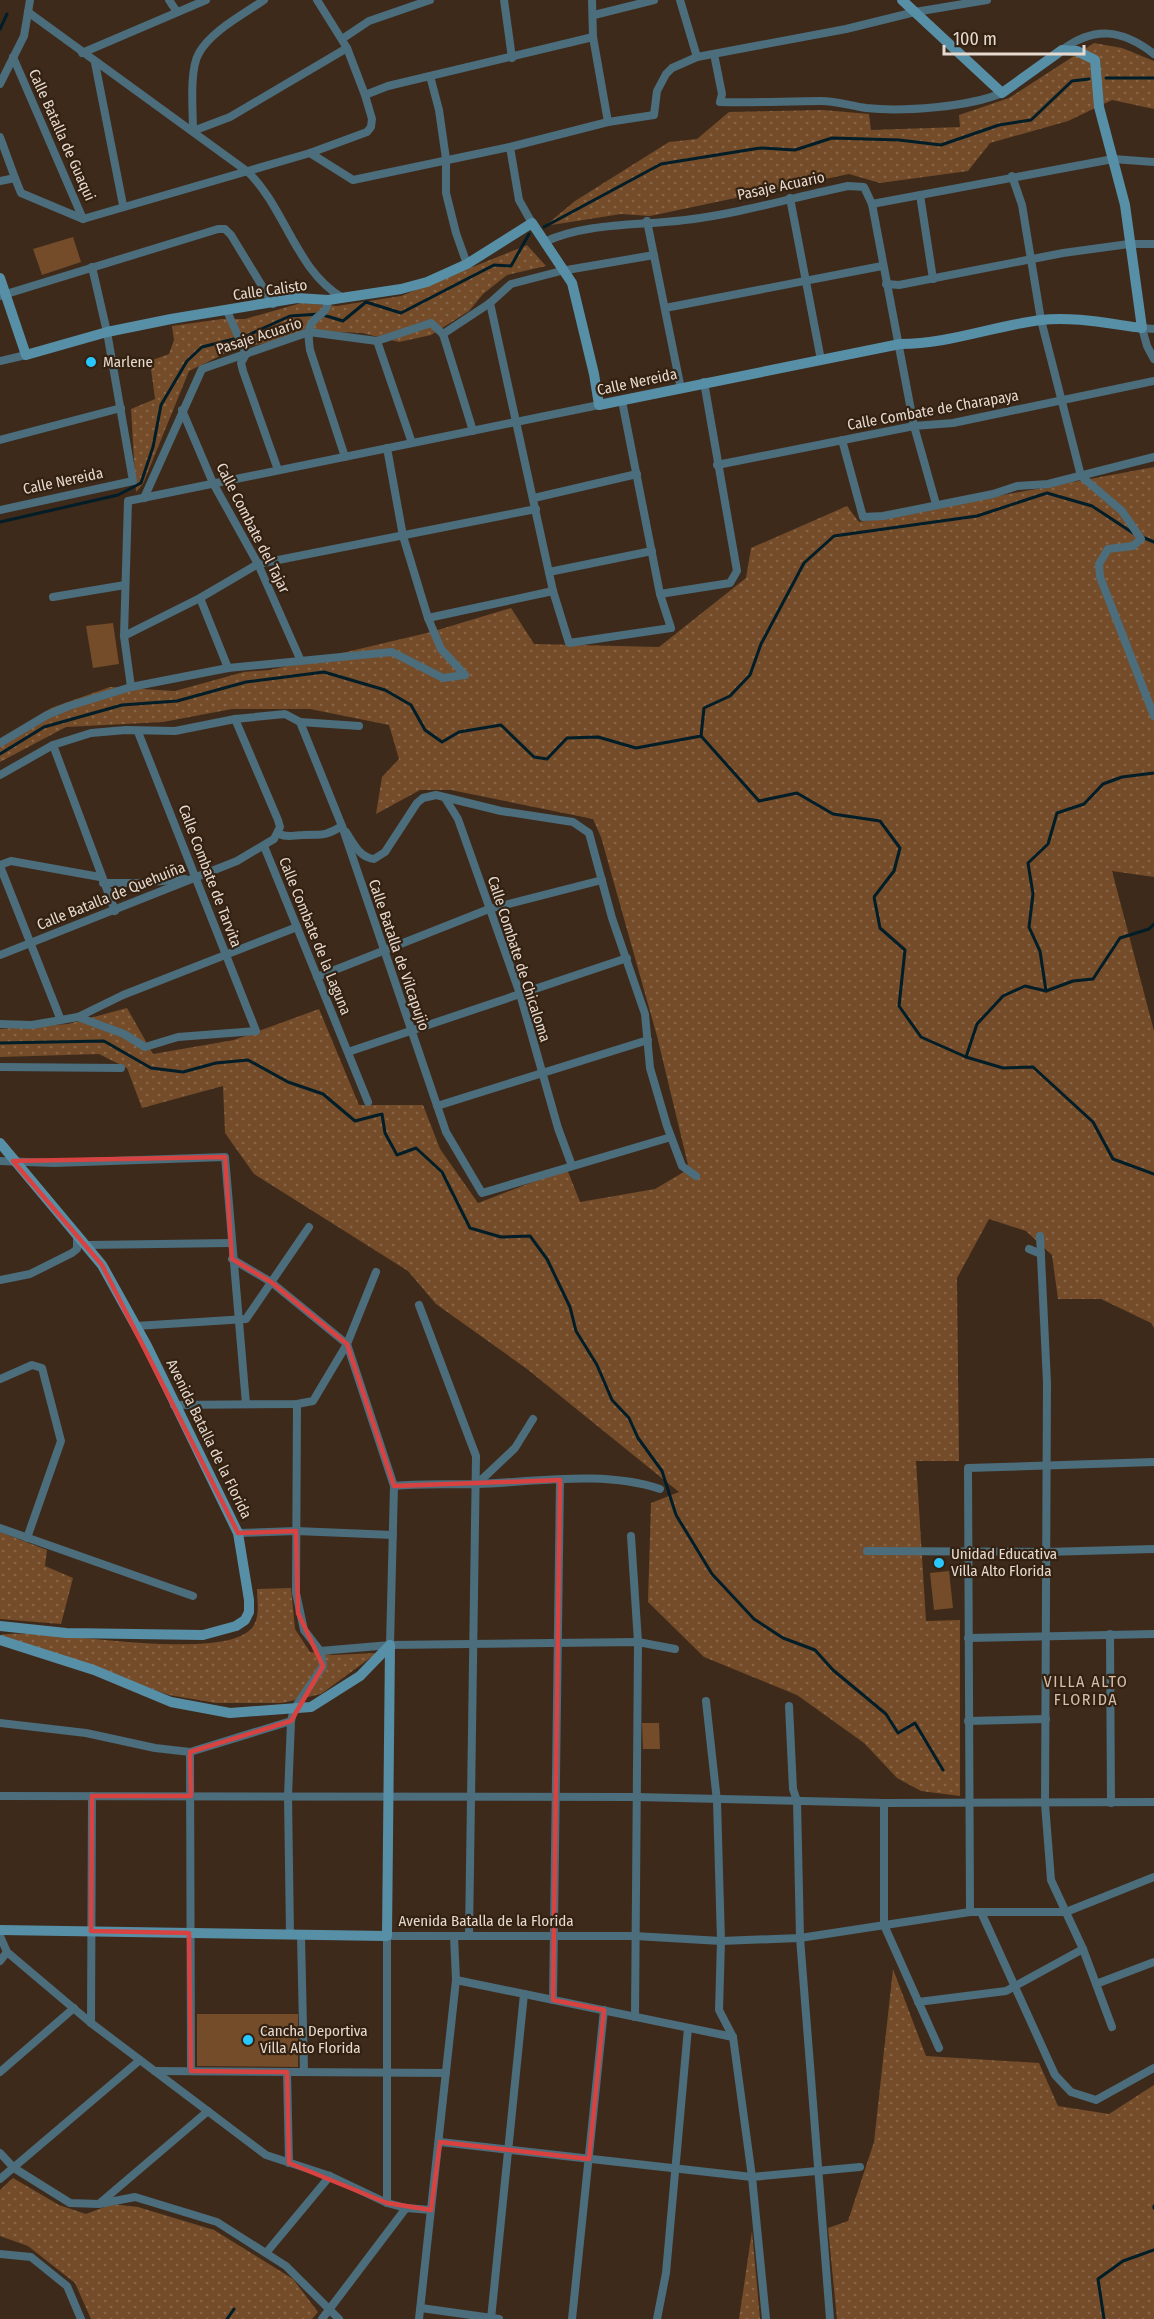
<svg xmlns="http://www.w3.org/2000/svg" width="1154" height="2319" viewBox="0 0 1154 2319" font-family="'Fira Sans Condensed',sans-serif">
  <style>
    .grass { fill: url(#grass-dots) }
    .pitch { fill: #744c29 }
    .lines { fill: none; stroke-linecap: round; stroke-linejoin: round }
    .stream { stroke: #011d28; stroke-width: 3 }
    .street { stroke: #4b6d7c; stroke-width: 8 }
    .secondary { stroke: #578fa7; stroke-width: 10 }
    .marked { fill: none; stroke: #d84341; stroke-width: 4.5; stroke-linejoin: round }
    .poi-dot { fill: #27c8ff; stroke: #332111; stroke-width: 2 }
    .labels { text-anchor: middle; stroke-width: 4.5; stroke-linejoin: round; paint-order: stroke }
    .street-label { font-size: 15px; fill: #e6d9cf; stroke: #332111 }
    .poi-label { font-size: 15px; fill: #e6d9cf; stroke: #332111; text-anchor: start }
    .neighbourhood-label { font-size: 16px; letter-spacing: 1.5px; fill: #d6bdaa; stroke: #332111 }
  </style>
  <defs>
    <pattern id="grass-dots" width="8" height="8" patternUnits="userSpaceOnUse" patternTransform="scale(1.5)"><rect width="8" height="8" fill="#744c29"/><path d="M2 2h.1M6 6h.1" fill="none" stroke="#886547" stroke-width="1.8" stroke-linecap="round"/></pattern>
  </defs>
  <rect width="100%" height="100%" fill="#3e2a1b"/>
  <!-- grass -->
  <g class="grass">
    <path d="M1094,43L1122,48L1154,61V109L1112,100L1068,121L990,143L968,171L880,183L849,174L650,216L621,214L545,226L575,201L669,142L697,139L729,112L823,110L869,114L871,130L960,127L959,115L1009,98Z"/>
    <path d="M527,245L546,266L507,275L483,294L469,311L431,335L399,342L362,333L317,331L230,351L189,371L143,484L136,492L131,409L155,399L150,361L169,354L174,340L172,326L222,319H245L301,303L337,306L401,296Z"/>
    <path d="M1154,467V877L1112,871L1154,1031V1328L1151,1323L1101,1299H1058L1052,1255L1026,1231L989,1219L957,1278L959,1461H916L926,1621L960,1620V1796L921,1791L897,1778L864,1743L797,1695L704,1657L648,1602L651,1503L679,1492L527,1369L436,1304L408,1271L254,1174L225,1133L223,1086L142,1108L127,1068L99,1054L0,1057V1029L68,1024L127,1008L153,1054L234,1040L319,1009L359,1105H423L440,1149L478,1203L567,1169L580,1202L655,1189L689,1169L657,1036L601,837L593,819L451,790H420L376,814L382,777L399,759L389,725L310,709H232L163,722L66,727L0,762V743L51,708L110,687L175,691L244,672L270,670L431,632L511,608L534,644L659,647L746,578L751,548L847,506L859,522Z"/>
    <path d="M0,1532L47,1550L45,1566L73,1578L61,1624L0,1619Z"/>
    <path d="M291,1588L295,1629L310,1652L333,1655L377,1653L321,1694L282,1703H216L169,1695L0,1635C45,1626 230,1667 254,1625C260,1614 257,1601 257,1589Z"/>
    <path d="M893,1969L926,2056L1039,2063L1058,2106L1109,2114L1154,2085V2319H837L828,2228L848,2221L874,2142Z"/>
    <path d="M13,2178L59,2205L86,2214L112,2204L138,2207L214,2230L293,2279L318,2312L312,2319H91L75,2283L28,2246L0,2236V2190Z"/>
    <path d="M752,2231L760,2319H739Z"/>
  </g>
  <!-- pitch -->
  <g class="pitch">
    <path d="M73,237L81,262L42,275L33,249Z"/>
    <path d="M113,623L119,664L93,668L86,626Z"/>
    <path d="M949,1571L953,1608L934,1610L930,1573Z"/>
    <path d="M642,1723H659L660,1749H643Z"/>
    <path d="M197,2014H298V2067L197,2066Z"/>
  </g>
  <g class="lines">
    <!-- stream -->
    <g class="stream">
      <path d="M0,29L7,14"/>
      <path d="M1106,78H1154"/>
      <path d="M544,227L661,164L760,148L795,150L832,138L899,140L941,145L999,125L1031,120L1072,81L1089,79"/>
      <path d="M244,337L290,316L320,314L343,321L366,302L401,313L494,265L511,266L529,234"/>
      <path d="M0,522L118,495L141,483L153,447L161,405L187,361L202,347L234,339"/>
      <path d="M1142,537L1154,542"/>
      <path d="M701,736L704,708L730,696L750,675L761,644L804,563L834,536L977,516L1047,493L1092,506L1133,533"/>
      <path d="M0,754L44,727L122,705L177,701L246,682L324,672L385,690L411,705L425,730L442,742L459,732L501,725L534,757L547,759L567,738L598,737L636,748L701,736L759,801L797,793L833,814L880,821L900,848L894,871L874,897L880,928L905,950L899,1006L921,1037L966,1057L1003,1068L1033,1067L1093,1122L1113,1159L1154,1174"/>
      <path d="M1046,991L1040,951L1029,927L1033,894L1028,863L1048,844L1057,813L1084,804L1103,784L1122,777L1154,773"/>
      <path d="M0,1043L104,1041L151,1068L183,1072L216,1063L248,1060L288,1082L323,1094L355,1121L382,1114L385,1133L397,1155L416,1148L442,1172L470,1228L501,1237L530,1236L547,1259L570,1307L576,1331L597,1365L612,1400L629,1418L638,1438L662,1471L676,1515L712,1574L754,1619L783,1638L815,1650L833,1670L886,1714L898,1733L915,1723L943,1770"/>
      <path d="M966,1057L977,1024L1003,996L1025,986L1046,991L1073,981L1093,979L1120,938L1149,929L1154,924"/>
      <path d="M1154,2206V2208"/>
      <path d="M227,2319L234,2309"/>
      <path d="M1104,2319L1098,2279L1123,2261L1154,2250"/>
    </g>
    <!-- street -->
    <g class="street">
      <path d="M169,0L177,12"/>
      <path d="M264,0C244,14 211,31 199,53C189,70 193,111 193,131L230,117L347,48"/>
      <path d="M504,0L512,58"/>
      <path d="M592,0L593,37L608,122"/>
      <path d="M680,0L697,57"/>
      <path d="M28,12L248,172C286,209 296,271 343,298"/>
      <path d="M594,15L654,0"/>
      <path d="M342,39L369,21L430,0"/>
      <path d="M1062,50C1094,26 1122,29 1154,54"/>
      <path d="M82,53L206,0"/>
      <path d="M714,54L722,94L720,102C754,103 788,101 821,101C837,101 851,106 866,108C903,112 969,107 1002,93"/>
      <path d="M13,57L83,219L310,153L367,132L371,127L372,119L365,95L347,48L317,0"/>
      <path d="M95,63L123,205"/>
      <path d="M430,76L439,110L446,159V193L456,233L467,264"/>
      <path d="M0,84L24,36L30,0"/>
      <path d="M365,95L388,86L593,37"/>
      <path d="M0,137L15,178L0,181"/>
      <path d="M510,147L519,200L532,223"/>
      <path d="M310,153L353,180L510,147L608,122L654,115L657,91L666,74L672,68L697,57L846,29L915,12L987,0"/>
      <path d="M1012,176L1022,205L1041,320L1081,476L1122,511L1141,539L1133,546L1108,549L1099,564L1100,577L1154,716"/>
      <path d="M15,178L21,193L83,219"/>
      <path d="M920,195L933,279"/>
      <path d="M790,198L821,360"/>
      <path d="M872,204L1113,159L1154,162"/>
      <path d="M647,221L681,389"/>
      <path d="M544,242C589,222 637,226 685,220C738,214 795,197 848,186L864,187L872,204L914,426L936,504"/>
      <path d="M886,284L899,285L1063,253L1129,244H1154"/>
      <path d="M0,296L218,229H225L231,235L273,304"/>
      <path d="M328,300C328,314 317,314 311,324C307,332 309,342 310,350L345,457"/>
      <path d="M490,303L553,591L569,643L671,628L660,594L622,401"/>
      <path d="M665,308L882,266"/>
      <path d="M227,311L246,354"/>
      <path d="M1154,329L1142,328L1147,346L1154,359"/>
      <path d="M443,334L490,303L511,284L561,271L654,255"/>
      <path d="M443,334L473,431"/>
      <path d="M377,341L412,443"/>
      <path d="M246,354L241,363L243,371L278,470"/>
      <path d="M0,361L26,355"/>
      <path d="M182,410L213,483L258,564L300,659"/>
      <path d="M0,440L121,408"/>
      <path d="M842,440L863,517L883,516L993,494L1017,486L1048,484L1154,457"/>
      <path d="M387,448L403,536L428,618L441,649L465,675"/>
      <path d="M717,465L914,426L953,423L1154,381"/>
      <path d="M144,498L202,369L309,332L377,341L431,323L443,334"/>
      <path d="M534,498L637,474"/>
      <path d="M0,510L133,481L107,332L92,267"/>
      <path d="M549,572L652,551"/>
      <path d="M660,594L730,583L737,571L704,382"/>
      <path d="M53,597L125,585"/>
      <path d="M200,598L228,668"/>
      <path d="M428,618L553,591"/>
      <path d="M124,636L200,598L258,564L536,509"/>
      <path d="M131,687L124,636L128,501L599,405"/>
      <path d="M300,722L342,826L446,1132L482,1193L671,1137"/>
      <path d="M0,743L47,715L69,706L131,687L228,668L392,652L443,678L465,675"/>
      <path d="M53,745L115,911"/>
      <path d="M0,775L53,745L91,733L126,730L175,731L235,719L285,714L300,722L359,726"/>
      <path d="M445,798L458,819L520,994L558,1128L572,1166"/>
      <path d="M346,832C353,843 360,858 374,859L385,852L417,803L423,798L436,795L501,811L573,822L589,833L612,918L645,1014L650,1068L667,1126L682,1166L696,1176"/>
      <path d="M279,834C288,838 293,835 303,835C322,834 324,837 342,826"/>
      <path d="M264,846L368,1102"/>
      <path d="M0,865L11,861L100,877"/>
      <path d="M0,866L60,1018"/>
      <path d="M103,883H138L185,879"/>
      <path d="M0,955L237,861L274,839L280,827L278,820L235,719"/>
      <path d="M317,977L489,909L602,880"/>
      <path d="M78,1017L124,1034L145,1047L178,1037L256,1031L138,732"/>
      <path d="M0,1024L32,1025L78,1017L123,995L297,927"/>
      <path d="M348,1052L627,958"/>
      <path d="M0,1067L121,1068"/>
      <path d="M437,1106L648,1040"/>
      <path d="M0,1161L54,1163L225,1157L246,1404"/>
      <path d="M1040,1236L1047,1383L1045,1804L1051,1880L1083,1949L1112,2027"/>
      <path d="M87,1245L230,1243"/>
      <path d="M1029,1249L1041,1254"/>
      <path d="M232,1259L271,1282L347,1344L394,1486L390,1645"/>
      <path d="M0,1280L30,1274L72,1253L77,1249V1237"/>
      <path d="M419,1305L476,1456L469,1936"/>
      <path d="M136,1326L246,1319L309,1227"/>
      <path d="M0,1379L32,1365L42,1368L61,1441L27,1538"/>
      <path d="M174,1405L297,1404L313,1401L347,1344L376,1272"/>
      <path d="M477,1484L515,1448L533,1419"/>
      <path d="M394,1486C422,1483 449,1485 477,1484C535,1482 604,1470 660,1489"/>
      <path d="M0,1528L193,1596"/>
      <path d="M238,1533L296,1531L393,1535"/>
      <path d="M631,1536L638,1642L635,2017"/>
      <path d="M867,1551L1045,1552L1154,1549"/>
      <path d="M1110,1634L1111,1803"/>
      <path d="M968,1638L1154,1634"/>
      <path d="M320,1651L390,1645L638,1642L675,1649"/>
      <path d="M706,1701L717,1801L721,1941L719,2010L733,2037L752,2177L766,2319"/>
      <path d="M789,1706L793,1789L797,1801L800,1938L830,2319"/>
      <path d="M968,1721L1046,1719"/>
      <path d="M0,1723L86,1733L155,1748L190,1752L291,1721"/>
      <path d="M190,1752L191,2071"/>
      <path d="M0,1796L636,1797L884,1803L1154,1802"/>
      <path d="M884,1803V1925L939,2048"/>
      <path d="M970,1912L968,1468L1154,1462"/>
      <path d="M981,1912L1055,2075L1071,2092L1096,2100L1154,2068"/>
      <path d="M290,1935L288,1796L291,1721L294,1709L323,1666L321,1652L304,1630L296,1593L297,1404"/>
      <path d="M0,1936L7,1952L91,2023L266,2155L330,2176L387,2203L406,2208L431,2210"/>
      <path d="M301,1936L304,2072"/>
      <path d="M0,1961L7,1952"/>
      <path d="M456,1980L733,2037"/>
      <path d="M1096,1984L1154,1962"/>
      <path d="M553,2000L560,1480"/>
      <path d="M918,2002L1006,1991L1083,1949"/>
      <path d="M91,2023L92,1796"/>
      <path d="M155,2071L446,2073"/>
      <path d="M0,2072L74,2008"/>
      <path d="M287,2072L289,2163"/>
      <path d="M440,2142L752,2177L860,2167"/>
      <path d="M0,2153L14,2168L70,2203L99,2204L135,2197L217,2222L286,2266L339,2319"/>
      <path d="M0,2179L140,2060"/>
      <path d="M100,2203L208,2111"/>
      <path d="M387,2203V1936H635L721,1941L800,1938L970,1912H1066L1154,1877"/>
      <path d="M266,2253L330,2176"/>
      <path d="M0,2254L31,2257L67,2286L81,2319"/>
      <path d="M421,2308L499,2319"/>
      <path d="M322,2319L406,2208"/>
      <path d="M419,2319L456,1980L454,1936"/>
      <path d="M491,2319L524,1994"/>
      <path d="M572,2319L604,2010"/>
      <path d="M657,2319L666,2273L688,2028"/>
    </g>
    <!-- secondary -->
    <g class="secondary">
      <path d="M0,278L26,355L107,332L171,319L297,298L328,300L401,289L427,282L467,264L532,223L572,283L594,374L599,405L900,344C949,344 993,326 1041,320C1073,316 1110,324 1142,328L1125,205L1099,107L1095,60L1077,51L1062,50L1002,93L902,0"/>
      <path d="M0,1143L102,1265L147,1346L238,1533L249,1600V1612L245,1620L236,1626L203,1635L66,1633L0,1626"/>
      <path d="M0,1640L94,1670L171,1702L230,1713L311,1707L360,1676L390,1645"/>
      <path d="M0,1930L387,1936L390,1645"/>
    </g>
  </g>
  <!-- marked area -->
  <path class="marked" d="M225,1157L232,1259L271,1282L347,1344L394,1486L560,1480L553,2000L604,2010L589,2159L440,2142L431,2210L387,2203L289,2163L287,2072L191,2071L189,1933L91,1931L92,1796H191L190,1752L291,1721L323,1666L298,1613L296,1531L238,1533L102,1265L13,1161Z"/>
  <!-- markers -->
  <g class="poi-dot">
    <circle cx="91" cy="362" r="6"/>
    <circle cx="939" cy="1563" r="6"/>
    <circle cx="248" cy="2040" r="6"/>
  </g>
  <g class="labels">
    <!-- street labels -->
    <g class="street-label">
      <text transform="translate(62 135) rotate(66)" y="5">Calle Batalla de Guaqui</text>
      <text transform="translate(781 186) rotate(-12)" y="5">Pasaje Acuario</text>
      <text transform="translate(270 290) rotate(-8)" y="5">Calle Calisto</text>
      <text transform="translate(259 336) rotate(-18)" y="5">Pasaje Acuario</text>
      <text transform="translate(637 382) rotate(-12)" y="5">Calle Nereida</text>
      <text transform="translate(933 410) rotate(-10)" y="5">Calle Combate de Charapaya</text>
      <text transform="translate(63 481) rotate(-12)" y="5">Calle Nereida</text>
      <text transform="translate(253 528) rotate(63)" y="5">Calle Combate del Tajar</text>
      <text transform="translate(210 876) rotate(69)" y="5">Calle Combate de Tarvita</text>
      <text transform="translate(111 896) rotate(-22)" y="5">Calle Batalla de Quehuiña</text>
      <text transform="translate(315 936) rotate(68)" y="5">Calle Combate de la Laguna</text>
      <text transform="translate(399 955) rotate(71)" y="5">Calle Batalla de Vilcapujio</text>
      <text transform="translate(519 959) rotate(72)" y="5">Calle Combate de Chicaloma</text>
      <text transform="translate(209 1439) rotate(64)" y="5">Avenida Batalla de la Florida</text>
      <text x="486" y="1926">Avenida Batalla de la Florida</text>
    </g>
    <!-- poi labels -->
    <g class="poi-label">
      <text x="103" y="367">Marlene</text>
      <text x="951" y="1559">Unidad Educativa<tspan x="951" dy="17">Villa Alto Florida</tspan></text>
      <text x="260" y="2036">Cancha Deportiva<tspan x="260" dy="17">Villa Alto Florida</tspan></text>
    </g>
    <!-- neighbourhood labels -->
    <g class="neighbourhood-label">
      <text x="1086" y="1687">VILLA ALTO<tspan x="1086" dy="18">FLORIDA</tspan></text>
    </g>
  </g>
  <!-- scale -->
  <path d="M944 45v9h140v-9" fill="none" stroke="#e6d9cf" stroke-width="3"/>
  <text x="953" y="45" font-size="18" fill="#e6d9cf" stroke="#332111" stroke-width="4.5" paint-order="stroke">100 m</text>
</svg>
